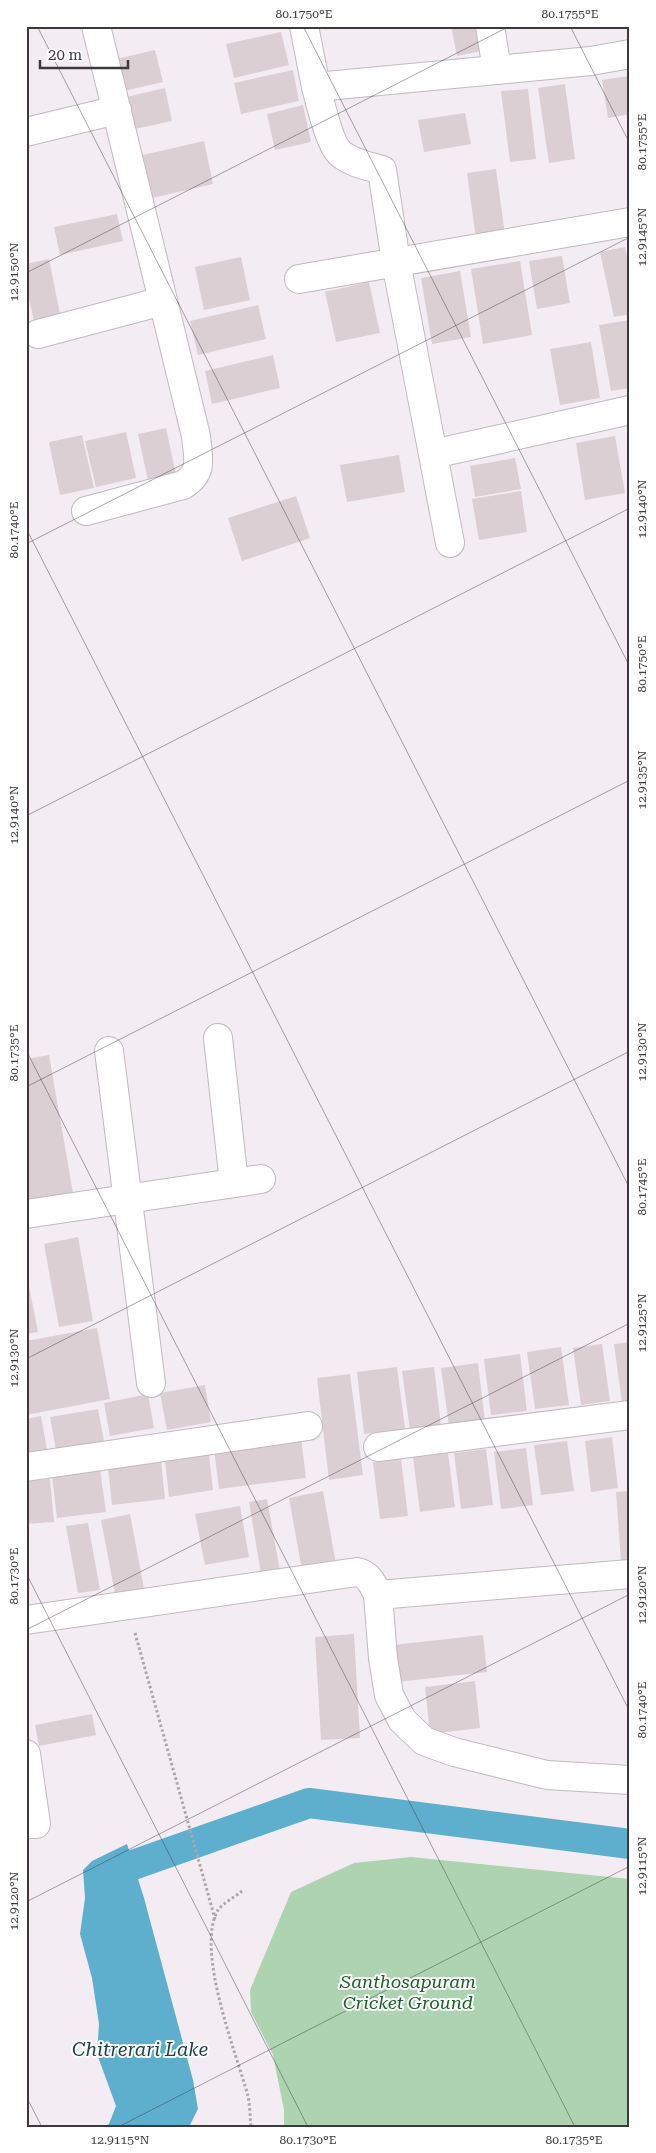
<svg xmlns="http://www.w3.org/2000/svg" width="656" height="2153" viewBox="0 0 656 2153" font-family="'Roboto Serif',serif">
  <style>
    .green { fill: #aed3b0 }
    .water { fill: #5eaecd }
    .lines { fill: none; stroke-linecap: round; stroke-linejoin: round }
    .canal { stroke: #5eaecd; stroke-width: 30 }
    .building { fill: #dbcfd3 }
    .minor-casing { stroke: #c1b9c0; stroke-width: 30 }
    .path { stroke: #aca6ab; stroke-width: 3; stroke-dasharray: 2.5 2.5; stroke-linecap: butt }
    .minor { stroke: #fff; stroke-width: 28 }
    .ticks { fill: none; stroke: #3d3a3d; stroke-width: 1; stroke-opacity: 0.45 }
    .labels { text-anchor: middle; stroke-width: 4; stroke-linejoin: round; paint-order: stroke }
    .park-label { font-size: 18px; font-style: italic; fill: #146224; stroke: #fff }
    .water-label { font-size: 19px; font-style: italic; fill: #1c414f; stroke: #fff }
    .neatline { fill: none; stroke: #3d3a3d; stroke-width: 2 }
    .ticks-label { font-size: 12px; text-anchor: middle; fill: #3d3a3d }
  </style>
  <rect width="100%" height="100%" fill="#f4ecf3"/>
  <!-- green -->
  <path class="green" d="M411,1857L630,1879V2127H284V2110L273,2055L251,2012L250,1990L291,1892L354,1863Z"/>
  <!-- water -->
  <path class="water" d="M127,1844L144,1898L193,2080L198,2109L189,2127H102L109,2124L116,2106L97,2054L99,2024L92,1978L80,1934L85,1898L83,1870L92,1861Z"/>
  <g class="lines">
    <!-- canal -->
    <path class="canal" d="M133,1865L309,1803L630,1844"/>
  </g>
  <!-- building -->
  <g class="building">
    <path d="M451,26H486L491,49L457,56Z"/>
    <path d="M281,32L289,65L234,78L226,44Z"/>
    <path d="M155,50L163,82L119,92L112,60Z"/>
    <path d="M293,70L299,101L241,114L234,83Z"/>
    <path d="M628,76L630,114L608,118L602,80Z"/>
    <path d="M565,84L575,159L549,163L538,88Z"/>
    <path d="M165,88L172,121L130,130L122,98Z"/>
    <path d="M528,89L536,159L510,162L501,91Z"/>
    <path d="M303,105L311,142L275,150L267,114Z"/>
    <path d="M465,113L471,144L424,152L418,120Z"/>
    <path d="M204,141L213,184L152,198L143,155Z"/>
    <path d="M496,169L505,235L476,239L467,173Z"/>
    <path d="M117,214L123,241L60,255L54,227Z"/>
    <path d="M625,247L630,271V314L614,317L600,252Z"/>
    <path d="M562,256L570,303L537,309L529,261Z"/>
    <path d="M241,257L250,300L204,310L195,267Z"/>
    <path d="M49,259L62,324L36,330L26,286V264Z"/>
    <path d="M520,261L532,335L483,344L471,269Z"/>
    <path d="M460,271L471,337L432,344L421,278Z"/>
    <path d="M369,282L380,333L336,342L325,292Z"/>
    <path d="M258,305L266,339L198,355L190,321Z"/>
    <path d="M630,320V388L611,391L599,325Z"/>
    <path d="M591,342L600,398L560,405L550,349Z"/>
    <path d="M273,355L280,388L212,404L205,371Z"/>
    <path d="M166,428L176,475L148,481L138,434Z"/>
    <path d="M126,432L136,478L96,487L85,441Z"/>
    <path d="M82,435L94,488L60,495L49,442Z"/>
    <path d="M615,436L625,493L585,500L576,443Z"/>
    <path d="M399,455L405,492L347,502L340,465Z"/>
    <path d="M515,458L521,489L475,497L470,466Z"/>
    <path d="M521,491L527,532L479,540L472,499Z"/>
    <path d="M296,496L310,538L242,561L228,518Z"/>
    <path d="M49,1055L73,1193L26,1202V1059Z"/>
    <path d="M78,1237L93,1321L59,1327L44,1244Z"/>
    <path d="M26,1271L38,1332L26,1334Z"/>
    <path d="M97,1328L110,1399L26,1415V1341Z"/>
    <path d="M630,1342V1402L622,1403L614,1344Z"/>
    <path d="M602,1344L610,1401L581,1405L573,1348Z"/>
    <path d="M561,1347L569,1405L535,1409L527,1352Z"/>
    <path d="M520,1354L527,1411L491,1415L484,1359Z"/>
    <path d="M478,1363L485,1421L449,1426L441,1368Z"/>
    <path d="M397,1367L405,1429L364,1434L357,1372Z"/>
    <path d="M434,1367L441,1426L410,1430L402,1371Z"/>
    <path d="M350,1374L363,1475L329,1480L317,1378Z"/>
    <path d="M205,1385L211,1422L167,1430L160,1393Z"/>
    <path d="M148,1394L154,1428L110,1436L104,1403Z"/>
    <path d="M98,1409L104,1441L56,1450L50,1417Z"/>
    <path d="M41,1416L48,1455L26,1459V1419Z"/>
    <path d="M301,1437L306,1478L219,1489L214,1449Z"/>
    <path d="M612,1437L618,1488L591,1492L585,1441Z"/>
    <path d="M567,1441L574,1491L541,1495L534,1445Z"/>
    <path d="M526,1448L533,1505L501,1509L494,1452Z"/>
    <path d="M486,1449L493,1505L461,1509L454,1453Z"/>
    <path d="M448,1453L455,1507L420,1512L413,1457Z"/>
    <path d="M209,1455L213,1490L169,1497L165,1460Z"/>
    <path d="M401,1459L408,1516L380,1519L373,1462Z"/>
    <path d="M161,1461L165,1499L112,1505L108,1467Z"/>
    <path d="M100,1469L106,1512L57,1518L52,1475Z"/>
    <path d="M50,1479L54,1522L26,1524V1481Z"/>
    <path d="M323,1491L336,1564L302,1570L289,1498Z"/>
    <path d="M630,1491V1561H621L616,1492Z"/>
    <path d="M267,1499L281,1576L262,1580L249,1502Z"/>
    <path d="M240,1506L249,1557L205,1565L195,1514Z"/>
    <path d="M130,1514L145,1594L116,1599L101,1520Z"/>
    <path d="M88,1523L100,1590L78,1593L66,1526Z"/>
    <path d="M354,1634L360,1738L321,1740L315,1637Z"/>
    <path d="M483,1635L487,1672L397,1682L393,1645Z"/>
    <path d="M475,1681L480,1728L430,1734L425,1687Z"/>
    <path d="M92,1714L96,1735L39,1746L35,1725Z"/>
  </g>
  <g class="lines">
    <defs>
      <g id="minor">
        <path d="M304,26L316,87L591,61L630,54"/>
        <path d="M490,26L497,70"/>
        <path d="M316,87C320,102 330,146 341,154C352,163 368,166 382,170L396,262L450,543"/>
        <path d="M26,132L117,110"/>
        <path d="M299,279L630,222"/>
        <path d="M38,334L163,301"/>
        <path d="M433,454L630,410"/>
        <path d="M86,511L183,485C204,472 198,458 196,436L96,26"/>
        <path d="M218,1038L234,1183"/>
        <path d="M109,1051L151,1383"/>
        <path d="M26,1214L261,1179"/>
        <path d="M378,1447L630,1415"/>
        <path d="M26,1467L308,1426"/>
        <path d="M378,1595L383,1658L389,1695L402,1720L424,1741L454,1752L547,1775L630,1780"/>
        <path d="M26,1620L357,1572C369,1574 373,1585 378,1595L630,1574"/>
        <path d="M26,1754L36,1824H26"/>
      </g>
    </defs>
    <!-- minor casing -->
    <use href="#minor" class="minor-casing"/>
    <!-- path -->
    <g class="path">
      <path d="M135,1633L215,1919"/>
      <path d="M242,1891C235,1897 223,1903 218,1910C195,1950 236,2052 248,2096C250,2106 250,2117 251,2127"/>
    </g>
    <!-- minor -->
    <use href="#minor" class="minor"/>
  </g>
  <!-- ticks -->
  <path class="ticks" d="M37,26L630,1189M303,26L630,667M570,26L630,144M26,273L510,26M26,528L630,1712M26,544L630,237M26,816L630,508M26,1050L575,2127M26,1087L630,780M26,1359L630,1051M26,1573L308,2127M26,1630L630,1323M26,1902L630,1594M26,2096L42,2127M118,2127L630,1866"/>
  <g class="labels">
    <!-- park labels -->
    <g class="park-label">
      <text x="408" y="1988">Santhosapuram<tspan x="408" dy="21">Cricket Ground</tspan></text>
    </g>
    <!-- water labels -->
    <g class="water-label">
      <text x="140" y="2056">Chitrerari Lake</text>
    </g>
  </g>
  <!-- border -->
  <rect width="656" height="2153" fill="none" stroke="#ffffff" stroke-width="55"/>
  <!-- scale -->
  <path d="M40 60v8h88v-8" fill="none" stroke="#3d3a3d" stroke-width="2.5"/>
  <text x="48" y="60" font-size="15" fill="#3d3a3d" stroke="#ffffff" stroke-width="4" paint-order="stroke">20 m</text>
  <rect x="28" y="28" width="600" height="2098" class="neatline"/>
  <g class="ticks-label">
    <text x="304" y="18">80.1750°E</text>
    <text x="570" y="18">80.1755°E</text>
    <text transform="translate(642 142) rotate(-90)" y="4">80.1755°E</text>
    <text transform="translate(642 237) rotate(-90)" y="4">12.9145°N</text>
    <text transform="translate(14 272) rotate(-90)" y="4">12.9150°N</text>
    <text transform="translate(642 509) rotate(-90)" y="4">12.9140°N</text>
    <text transform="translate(14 530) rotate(-90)" y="4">80.1740°E</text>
    <text transform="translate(642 664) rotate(-90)" y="4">80.1750°E</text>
    <text transform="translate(642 780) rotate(-90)" y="4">12.9135°N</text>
    <text transform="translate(14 815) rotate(-90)" y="4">12.9140°N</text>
    <text transform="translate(642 1052) rotate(-90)" y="4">12.9130°N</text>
    <text transform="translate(14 1053) rotate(-90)" y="4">80.1735°E</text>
    <text transform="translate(642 1187) rotate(-90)" y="4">80.1745°E</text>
    <text transform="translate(642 1323) rotate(-90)" y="4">12.9125°N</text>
    <text transform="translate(14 1358) rotate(-90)" y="4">12.9130°N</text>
    <text transform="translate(14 1576) rotate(-90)" y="4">80.1730°E</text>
    <text transform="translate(642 1595) rotate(-90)" y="4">12.9120°N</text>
    <text transform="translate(642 1710) rotate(-90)" y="4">80.1740°E</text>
    <text transform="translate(642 1866) rotate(-90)" y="4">12.9115°N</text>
    <text transform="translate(14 1901) rotate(-90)" y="4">12.9120°N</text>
    <text x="120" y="2144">12.9115°N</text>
    <text x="308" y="2144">80.1730°E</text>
    <text x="574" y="2144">80.1735°E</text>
  </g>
</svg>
